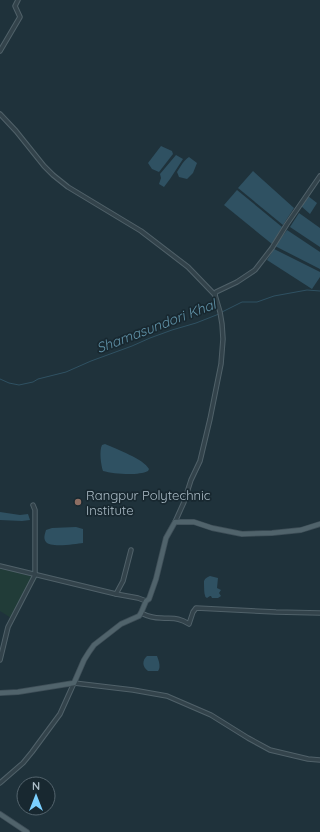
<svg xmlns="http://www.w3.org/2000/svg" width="320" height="832" viewBox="0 0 320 832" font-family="Quicksand,sans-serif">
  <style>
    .green { fill: #213c38 }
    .water { fill: #2f5162 }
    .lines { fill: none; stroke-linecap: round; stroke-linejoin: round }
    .stream { stroke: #2f5162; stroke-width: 1 }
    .minor-casing { stroke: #506169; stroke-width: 5.5 }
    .major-casing { stroke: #3f4f58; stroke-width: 6 }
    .minor { stroke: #33434b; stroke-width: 3.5 }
    .major { stroke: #50636b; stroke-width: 4.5 }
    .education-dot { fill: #8d6e63; stroke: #182830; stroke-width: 1.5 }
    .labels { text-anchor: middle; stroke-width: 3.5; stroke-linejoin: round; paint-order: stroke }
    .poi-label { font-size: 13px; fill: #adbec8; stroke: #182830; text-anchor: start }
    .water-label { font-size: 14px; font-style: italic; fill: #6294aa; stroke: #182830 }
  </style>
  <rect width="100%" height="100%" fill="#1f323b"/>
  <!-- green -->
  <path class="green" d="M0,569L12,571L37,578L11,618L0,611Z"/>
  <!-- water -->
  <g class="water">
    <path d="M161,146L172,151L173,154L159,172L152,169L148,163Z"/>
    <path d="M176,155L183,159L170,179L164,187L159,184L161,178L160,174Z"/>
    <path d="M189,157L197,163L193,173L187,179L179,177L177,172C181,166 183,161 189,157Z"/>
    <path d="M253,171L294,208L283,225L238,188Z"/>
    <path d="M237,190L282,227L272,244L224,205Z"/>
    <path d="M308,196L317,203L310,214L301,206Z"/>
    <path d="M299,213L320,228V247L290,227Z"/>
    <path d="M287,230L320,252V269L275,246Z"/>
    <path d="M274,249L320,272V277L312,289L267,260Z"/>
    <path d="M105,444C116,449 144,459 149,469L148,471C138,476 114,474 103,471C101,465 99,451 102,445Z"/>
    <path d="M0,512L20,515L28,514L30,520L22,521L0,520Z"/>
    <path d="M76,527L83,529V543C76,544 50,548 46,542C43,538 45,534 46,530L52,528Z"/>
    <path d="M210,576L218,578L217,588L221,590L219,593L221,596L218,598H212L211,596H210L207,598C206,597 205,597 205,595C204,594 204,582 204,581C205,578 208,577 210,576Z"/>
    <path d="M147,656H157C159,661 161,667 158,671H148C142,667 142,660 147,656Z"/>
  </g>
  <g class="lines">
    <!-- stream -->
    <g class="stream">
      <path d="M222,312L242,302H257L274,296L307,290L320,291"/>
      <path d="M0,379L9,383L19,385L33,382L38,379L66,372L91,361L132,346L150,338L172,330L196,323L219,314"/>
    </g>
    <defs>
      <g id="minor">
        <path d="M0,51L20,17L15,6L18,0"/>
        <path d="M0,114L16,131L44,166L53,175L68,187L141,231L188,267L215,295L220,312L222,324L223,339L221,364L210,419L200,461L191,480L184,502L175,522"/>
        <path d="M215,295L216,292L237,282L255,270L272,248L287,224L320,176"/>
        <path d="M0,566L116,594L138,598L146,601"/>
        <path d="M116,594L123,581L131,550"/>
        <path d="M141,613C147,616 154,618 161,618C173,619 178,617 189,624L193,612L196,608L276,612L320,613"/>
        <path d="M0,660L8,627L35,575V510L33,505"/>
        <path d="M0,783L23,763L32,752L60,714L74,683L133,690L167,696L211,715L248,738L270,750L308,759L320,760"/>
      </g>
      <g id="major">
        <path d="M0,693L18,692L74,683L84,660L89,652L94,645L121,624L139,616L141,613L146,601L149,599L156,579L166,538L175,522H194L212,528L242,534L272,533L301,530L320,524"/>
        <path d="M0,814L27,832"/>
      </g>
    </defs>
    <!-- minor casing -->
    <use href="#minor" class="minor-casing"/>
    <!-- major casing -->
    <use href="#major" class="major-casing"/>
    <!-- minor -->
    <use href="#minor" class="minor"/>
    <!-- major -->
    <use href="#major" class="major"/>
  </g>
  <!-- markers -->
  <circle class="education-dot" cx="78" cy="502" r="4"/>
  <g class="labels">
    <!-- poi labels -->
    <g class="poi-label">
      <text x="86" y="500">Rangpur Polytechnic<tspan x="86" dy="15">Institute</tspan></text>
    </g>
    <!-- water labels -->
    <g class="water-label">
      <text transform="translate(156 326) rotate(-21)" y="5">Shamasundori Khal</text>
    </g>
  </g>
  <!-- north arrow -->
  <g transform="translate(36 796)"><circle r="19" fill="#182830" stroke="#54646d"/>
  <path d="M0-3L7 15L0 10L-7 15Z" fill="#7bd0ff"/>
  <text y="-6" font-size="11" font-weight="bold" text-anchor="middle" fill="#adbec8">N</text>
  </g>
</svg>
